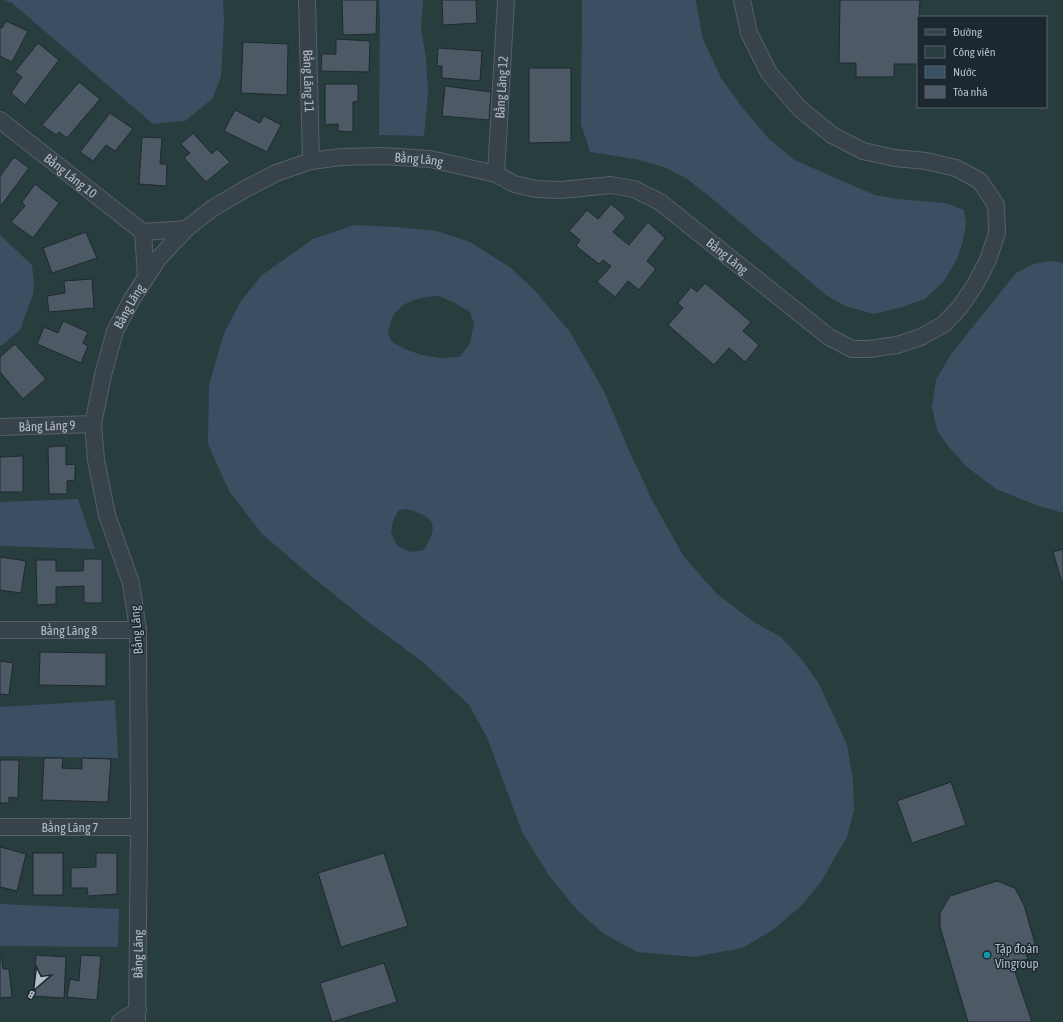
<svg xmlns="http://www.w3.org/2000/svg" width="1063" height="1022" viewBox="0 0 1063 1022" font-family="'Asap Condensed',sans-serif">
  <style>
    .green { fill: #283d3d; fill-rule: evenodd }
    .water { fill: #3b4f63; fill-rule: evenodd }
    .building { fill: #4e5966; stroke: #1f2932 }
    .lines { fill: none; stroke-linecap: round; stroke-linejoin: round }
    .minor-casing { stroke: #566069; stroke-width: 18 }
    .minor { stroke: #38424b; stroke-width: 16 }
    .culture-dot { fill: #0f9aa8; stroke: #1d2730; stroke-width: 1.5 }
    .labels { text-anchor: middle; stroke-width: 3; stroke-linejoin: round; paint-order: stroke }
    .street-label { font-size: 13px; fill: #b4bdc7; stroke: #1d2730 }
    .poi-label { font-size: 13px; fill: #b4bdc7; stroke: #1d2730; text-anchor: start }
  </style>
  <rect width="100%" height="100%" fill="#25303b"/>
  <!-- green -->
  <path class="green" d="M0,0H1063V1022H0ZM918,17H1046V107H918Z"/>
  <!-- water -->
  <g class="water">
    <path d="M4,0H223L224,21L221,77L212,99L185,121L153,124L12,3Z"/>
    <path d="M379,0H423L421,27L426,59L428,93L424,136L379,135L380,17Z"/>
    <path d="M582,0H696L698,13L703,39L721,78L742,107L769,139L793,159L817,170L875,195L898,199L946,203L964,210L966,223L963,241L957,259L944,281L925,299L902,307L874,314L845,306L826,295L709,196L687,179L664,167L635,159L590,152L581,124Z"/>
    <path d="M354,225L397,227L437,231L470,242L511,268L537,293L570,332L604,391L627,446L652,500L684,557L717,594L754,622L781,637L803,661L819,684L847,745L853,780L854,810L847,837L834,859L821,882L802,905L774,929L742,948L694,957L637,952L604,934L577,910L550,877L522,832L487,737L469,705L423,662L367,621L310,575L262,534L229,491L208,444L209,385L224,333L241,301L262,275L313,239ZM439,296L455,303L470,312L474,323L470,343L460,357L441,358L422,355L407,350L392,342L388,334C389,329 390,323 392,318C402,300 420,297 439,296ZM405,509C412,510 417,512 423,515C440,524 431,537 424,550L410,552L397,546L391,532L393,521L398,511Z"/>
    <path d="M0,235L32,265L34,282L33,294L20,330L2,345H0Z"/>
    <path d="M1052,261L1063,263V513L1036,505L996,489L967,467L948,446L937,430L932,407L936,380L951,354L1016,273L1033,264Z"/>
    <path d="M78,499L95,549L0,546V502Z"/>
    <path d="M115,700L118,758L0,756V707Z"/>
    <path d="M0,904L119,909L118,947L0,946Z"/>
  </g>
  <!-- building -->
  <g class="building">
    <path d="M342,0H377L376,34L343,35Z"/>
    <path d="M442,0H476L477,23L443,25Z"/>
    <path d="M840,0H920L919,17H918V64H894V77H856V63H839Z"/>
    <path d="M6,21L28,31L12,62L0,56V27L2,28Z"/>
    <path d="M336,39L370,41L369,72L321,71L322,54H336Z"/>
    <path d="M243,42L288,44L287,95L241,93Z"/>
    <path d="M38,43L59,60L25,105L11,93L22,77L15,72Z"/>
    <path d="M438,48L482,51L480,81L442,78V66H437Z"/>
    <path d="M529,68H571V142L529,143Z"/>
    <path d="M79,82L100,99L67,138L59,132L56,135L42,125Z"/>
    <path d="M325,84H358V101L353,102V132L338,131V124L325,125Z"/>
    <path d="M445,86L491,92L489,120L442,116Z"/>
    <path d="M235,110L260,123L264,116L281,125L267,152L224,131Z"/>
    <path d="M110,113L133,129L115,151L106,145L93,161L80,152Z"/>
    <path d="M193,133L212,154L217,149L230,162L206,182L184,158L190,153L181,144Z"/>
    <path d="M142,137L162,138L160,164H167L166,186L139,184Z"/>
    <path d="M14,157L29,168L0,207V176Z"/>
    <path d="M35,184L59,203L33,238L11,222L25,206L22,202Z"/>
    <path d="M611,204L626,217L613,232L629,245L648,222L665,238L647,261L656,269L639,290L628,281L615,297L597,282L611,266L603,260L599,264L576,246L580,240L569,231L587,210L598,219Z"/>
    <path d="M86,232L97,258L52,273L43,248Z"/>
    <path d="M92,279L94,308L49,312L47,296L65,293L64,281Z"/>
    <path d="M705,283L751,322L743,331L759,345L745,362L729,348L714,365L668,325L683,308L678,303L691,287L697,292Z"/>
    <path d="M63,321L88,332L83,343L88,346L81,363L37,344L44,327L58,333Z"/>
    <path d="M15,344L46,379L23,399L0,372V357Z"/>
    <path d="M66,446V465L75,464V480L67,481V494H49L48,447Z"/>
    <path d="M23,456V492H0V457Z"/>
    <path d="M1063,549V586L1053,552Z"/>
    <path d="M0,557L26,561L21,593L0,590Z"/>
    <path d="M84,559H102V603H84V586L56,587V604L37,605L36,560H56V571H83Z"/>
    <path d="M40,652L106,653V686L39,685Z"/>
    <path d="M0,661L13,663L9,695L0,694Z"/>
    <path d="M44,758H63L62,768L82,769V758L111,759L108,802L42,800Z"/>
    <path d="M0,760H19L18,798L9,797V803H0Z"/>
    <path d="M951,782L966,825L912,843L897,801Z"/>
    <path d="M0,847L26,854L17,891L0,887Z"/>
    <rect x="33" y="853" width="30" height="42"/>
    <path d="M96,853H117V894L88,896L87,888H71V868L96,867Z"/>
    <path d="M384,853L408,926L341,947L318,873Z"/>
    <path d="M997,881L1015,888L1024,905L1036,947L1025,951L1028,959L1012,963L1032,1022H968L940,927V913L950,896Z"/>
    <path d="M0,955H1L3,969H9L12,997L0,998Z"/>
    <path d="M36,955L66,957L64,998L33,996Z"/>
    <path d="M81,955L101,956L97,1000L67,997L70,979L79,981Z"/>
    <path d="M384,963L397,1002L332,1022L320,983Z"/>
  </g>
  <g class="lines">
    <defs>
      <g id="minor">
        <path id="s1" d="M307,0L311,161"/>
        <path id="s2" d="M0,120L143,232"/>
        <path id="s3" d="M496,174L506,0"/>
        <path d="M143,232L146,276"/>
        <path d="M143,232L186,229"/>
        <path id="s4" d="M0,427L93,424"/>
        <path id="s5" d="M0,630H138"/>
        <path id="s6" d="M0,827H139"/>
        <path d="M120,1022L138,1010"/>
        <path id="s7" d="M137,1022L139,827L138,630L131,583L107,515L96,460L93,424L103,375L115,331L132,299L158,259L186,229L213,208L247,188L276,173L311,161L341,157L382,156L430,159L496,174L514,184L536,189L561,190L611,185L634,189L660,202L829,337L852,349H869L897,345L921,337L944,324L960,307L975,285L988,260L997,233L996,205L980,181L956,168L926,161L895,158L863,151L832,135L800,109L769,73L749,33L742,0"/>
      </g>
    </defs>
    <!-- minor casing -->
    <use href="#minor" class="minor-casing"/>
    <!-- minor -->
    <use href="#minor" class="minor"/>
  </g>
  <!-- markers -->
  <circle class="culture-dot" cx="987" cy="955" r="4"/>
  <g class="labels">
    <!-- street labels -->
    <g class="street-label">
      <text dy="5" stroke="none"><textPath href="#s1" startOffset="81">Bằng Lăng 11</textPath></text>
      <text dy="5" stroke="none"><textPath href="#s3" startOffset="87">Bằng Lăng 12</textPath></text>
      <text dy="5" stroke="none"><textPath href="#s7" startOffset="1076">Bằng Lăng</textPath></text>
      <text dy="5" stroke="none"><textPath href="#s2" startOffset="90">Bằng Lăng 10</textPath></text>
      <text dy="5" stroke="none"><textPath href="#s7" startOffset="1412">Bằng Lăng</textPath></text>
      <text dy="5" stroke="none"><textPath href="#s7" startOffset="728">Bằng Lăng</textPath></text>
      <text dy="5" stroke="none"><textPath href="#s4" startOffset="47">Bằng Lăng 9</textPath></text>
      <text dy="5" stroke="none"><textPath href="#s5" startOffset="69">Bằng Lăng 8</textPath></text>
      <text transform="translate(136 630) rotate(-94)" y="5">Bằng Lăng</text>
      <text dy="5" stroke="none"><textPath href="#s6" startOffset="70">Bằng Lăng 7</textPath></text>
      <text dy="5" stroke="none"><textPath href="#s7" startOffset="68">Bằng Lăng</textPath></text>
    </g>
    <!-- poi labels -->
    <g class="poi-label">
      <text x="995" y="953">Tập đoàn<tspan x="995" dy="15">Vingroup</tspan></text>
    </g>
  </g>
  <!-- legend -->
  <rect x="917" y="16" width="130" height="92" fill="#1d2730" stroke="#59636c"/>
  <rect x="925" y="29" width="20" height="6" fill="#38424b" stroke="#59636c"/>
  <text x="953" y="36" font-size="12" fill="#b4bdc7">Đường</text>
  <rect x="925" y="46" width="20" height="12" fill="#283d3d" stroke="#59636c"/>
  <text x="953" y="56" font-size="12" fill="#b4bdc7">Công viên</text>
  <rect x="925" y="66" width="20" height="12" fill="#3b4f63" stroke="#59636c"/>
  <text x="953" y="76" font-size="12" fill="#b4bdc7">Nước</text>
  <rect x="925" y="86" width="20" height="12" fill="#4e5966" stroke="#59636c"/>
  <text x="953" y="96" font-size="12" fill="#b4bdc7">Tòa nhà</text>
  <!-- north arrow -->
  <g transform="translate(36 986) rotate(208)" stroke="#1d2730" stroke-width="3" paint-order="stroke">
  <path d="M0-3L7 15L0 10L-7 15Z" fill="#b4bdc7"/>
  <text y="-6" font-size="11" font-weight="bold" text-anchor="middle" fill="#b4bdc7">B</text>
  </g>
</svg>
